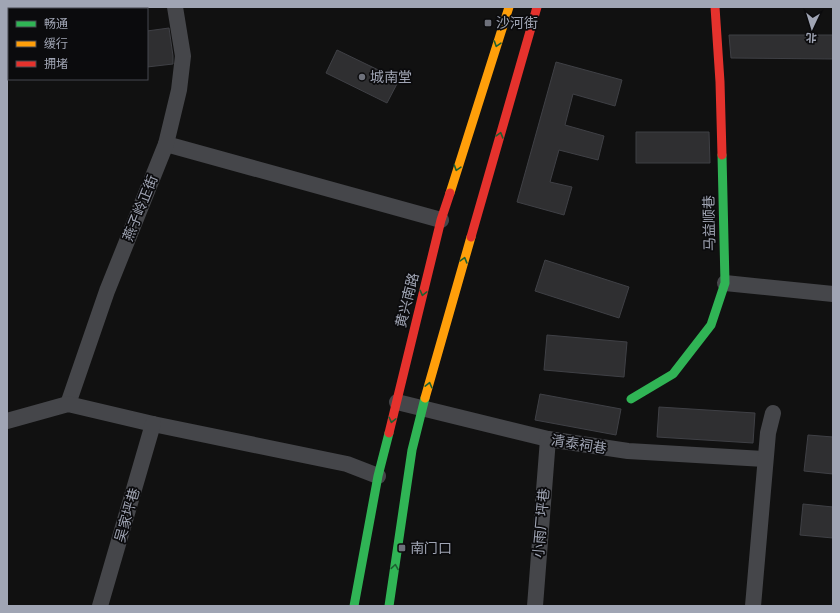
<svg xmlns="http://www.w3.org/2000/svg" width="840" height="613" viewBox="0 0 840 613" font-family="Inter,'Noto Sans SC',sans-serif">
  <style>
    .building { fill: #2f2f31; stroke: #3f4045 }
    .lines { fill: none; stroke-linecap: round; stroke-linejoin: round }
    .street { stroke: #45464a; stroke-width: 16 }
    .fast { stroke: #30b455; stroke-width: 9 }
    .slow { stroke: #ff9f0a; stroke-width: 9 }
    .jam { stroke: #e5322d; stroke-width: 9 }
    .oneway { stroke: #1e6031 }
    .poi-dot { fill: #6e717b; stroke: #0b0b0d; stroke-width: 1.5 }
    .labels { text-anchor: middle; stroke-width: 3.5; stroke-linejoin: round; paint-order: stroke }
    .poi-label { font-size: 14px; fill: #a0a5b4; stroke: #0b0b0d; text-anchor: start }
    .street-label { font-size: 14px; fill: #a0a5b4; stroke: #0b0b0d }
  </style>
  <rect width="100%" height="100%" fill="#111"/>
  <!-- building -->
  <g class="building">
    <path d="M169,28L173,56V64L147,67V31Z"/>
    <path d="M729,35H833V59L731,58Z"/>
    <path d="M337,50L399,80L387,103L326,73Z"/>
    <path d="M556,62L622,80L615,106L573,94L565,125L604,136L598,160L559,150L550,182L572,187L564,215L517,202Z"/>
    <path d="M636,132H709L710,163H636Z"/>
    <path d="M545,260L629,287L619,318L535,291Z"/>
    <path d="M547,335L627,342L624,377L544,370Z"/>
    <path d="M540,394L621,409L616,435L535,420Z"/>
    <path d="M659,407L755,413L753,443L657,437Z"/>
    <path d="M808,435L833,437V474L804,471Z"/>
    <path d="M803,504L833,507V538L800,535Z"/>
  </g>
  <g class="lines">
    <!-- street -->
    <g class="street">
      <path d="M166,144L441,220"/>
      <path d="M725,283L833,294"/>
      <path d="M397,402L548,439L628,451L765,459"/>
      <path d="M68,404L107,291L166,144L179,90L183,56L175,7"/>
      <path d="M7,421L68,404L153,424L347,464L378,476"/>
      <path d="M100,606L153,424"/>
      <path d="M535,606L548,439"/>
      <path d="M753,606L768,433L773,413"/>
    </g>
    <!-- fast -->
    <g class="fast">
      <path d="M631,399L673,374L711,325L725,283L722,155"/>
      <path d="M354,606L378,476L389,433"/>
      <path d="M389,606L412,450L425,398"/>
    </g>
    <!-- slow -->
    <g class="slow">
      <path d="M450,193L509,7"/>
      <path d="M425,398L471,237"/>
    </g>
    <!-- jam -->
    <g class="jam">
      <path d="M715,7L720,82L722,155"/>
      <path d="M471,237L537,7"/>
      <path d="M389,433L441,220L450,193"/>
    </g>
  </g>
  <!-- one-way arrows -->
  <defs><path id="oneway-chevron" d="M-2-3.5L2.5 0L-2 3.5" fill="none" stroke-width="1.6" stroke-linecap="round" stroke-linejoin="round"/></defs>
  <g class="oneway">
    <use href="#oneway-chevron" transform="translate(497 44) rotate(108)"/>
    <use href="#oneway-chevron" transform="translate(500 135) rotate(-74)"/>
    <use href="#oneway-chevron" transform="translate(457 168) rotate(108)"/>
    <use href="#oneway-chevron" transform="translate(464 260) rotate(-74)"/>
    <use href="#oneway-chevron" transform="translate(423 293) rotate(104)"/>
    <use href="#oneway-chevron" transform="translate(429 385) rotate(-76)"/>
    <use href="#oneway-chevron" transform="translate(392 420) rotate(104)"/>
    <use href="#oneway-chevron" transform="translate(395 567) rotate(-81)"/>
  </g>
  <!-- markers -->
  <g class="poi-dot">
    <rect x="484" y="19" width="8" height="8" rx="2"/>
    <circle cx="362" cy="77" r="4"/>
    <rect x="398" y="544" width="8" height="8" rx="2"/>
  </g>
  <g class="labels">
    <!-- poi labels -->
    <g class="poi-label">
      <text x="496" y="28">沙河街</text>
      <text x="370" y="82">城南堂</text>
      <text x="410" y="553">南门口</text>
    </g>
    <!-- street labels -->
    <g class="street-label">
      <text transform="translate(140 208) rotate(-68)" y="5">燕子岭正街</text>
      <text transform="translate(709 223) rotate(-91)" y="5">马益顺巷</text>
      <text transform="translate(407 300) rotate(-76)" y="5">黄兴南路</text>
      <text transform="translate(579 444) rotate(9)" y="5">清泰祠巷</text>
      <text transform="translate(127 515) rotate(-74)" y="5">吴家坪巷</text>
      <text transform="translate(541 523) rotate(-85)" y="5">小雨厂坪巷</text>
    </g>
  </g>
  <!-- border -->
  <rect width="840" height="613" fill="none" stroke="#a0a5b4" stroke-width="16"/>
  <!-- legend -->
  <rect x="8" y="8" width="140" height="72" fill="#0b0b0d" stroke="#474950"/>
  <rect x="16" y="21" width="20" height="6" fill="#30b455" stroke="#474950"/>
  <text x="44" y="28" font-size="12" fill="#a0a5b4">畅通</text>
  <rect x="16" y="41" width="20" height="6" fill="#ff9f0a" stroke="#474950"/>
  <text x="44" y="48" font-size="12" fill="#a0a5b4">缓行</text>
  <rect x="16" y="61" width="20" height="6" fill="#e5322d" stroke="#474950"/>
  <text x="44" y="68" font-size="12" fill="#a0a5b4">拥堵</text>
  <!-- north arrow -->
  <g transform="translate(812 28) rotate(184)" stroke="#0b0b0d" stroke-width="3" paint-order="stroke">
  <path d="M0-3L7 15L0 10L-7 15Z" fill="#a0a5b4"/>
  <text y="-6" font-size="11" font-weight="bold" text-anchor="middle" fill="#a0a5b4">北</text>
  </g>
</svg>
